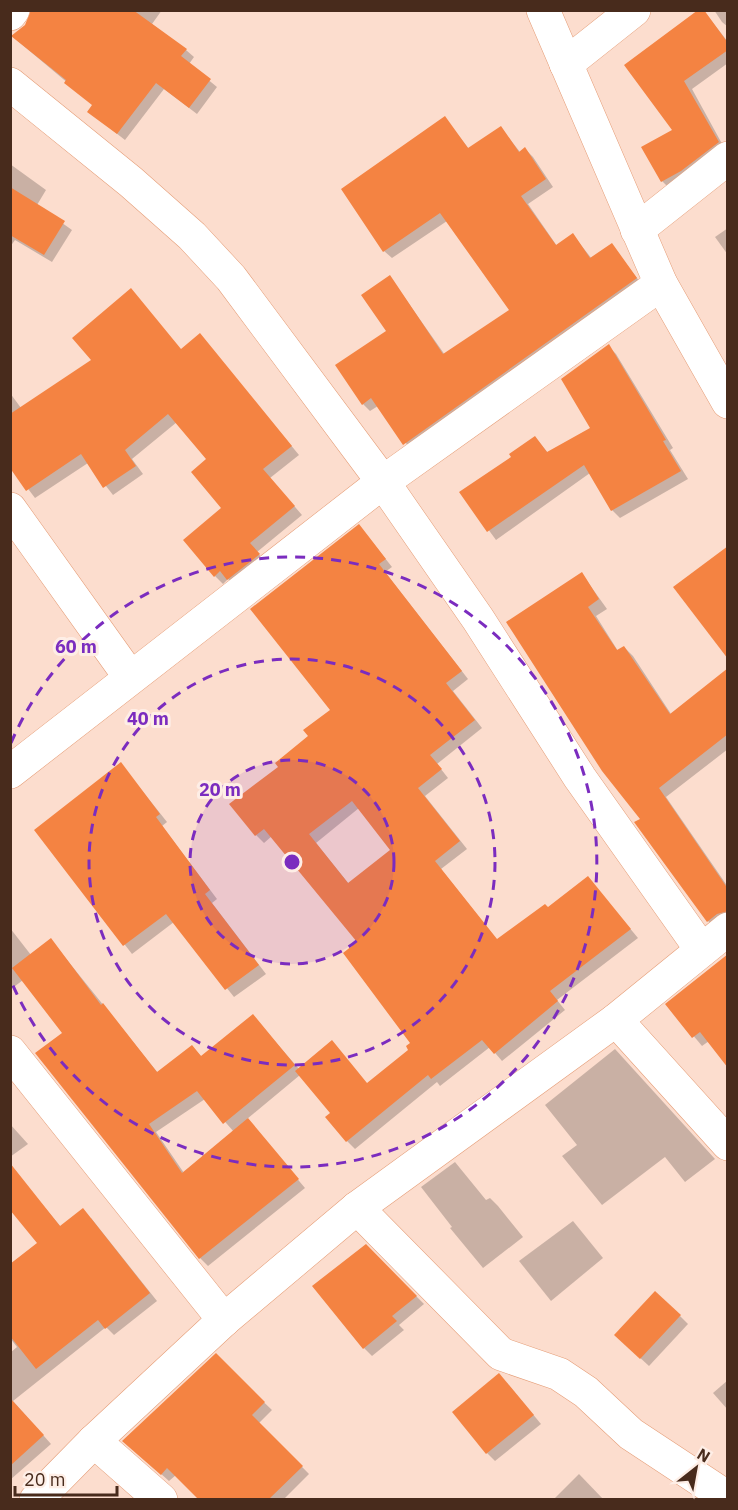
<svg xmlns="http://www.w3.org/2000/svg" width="738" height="1510" viewBox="0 0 738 1510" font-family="'IBM Plex Sans',sans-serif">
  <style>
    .shadow { fill: #0003; fill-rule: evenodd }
    .building { fill: #f48342; fill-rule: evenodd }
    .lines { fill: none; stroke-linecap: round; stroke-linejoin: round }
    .street-casing { stroke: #e59d77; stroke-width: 34 }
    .secondary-casing { stroke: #e59d77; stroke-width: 34 }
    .street { stroke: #fff; stroke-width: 33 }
    .secondary { stroke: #fff; stroke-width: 33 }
    .ring { fill: none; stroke: #7b2cbf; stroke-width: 3; stroke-dasharray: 10 8 }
    .centre { fill: #7b2cbf; stroke: #feeee6; stroke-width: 3 }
    .ring-label { font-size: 18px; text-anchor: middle; font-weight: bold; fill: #7b2cbf; stroke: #feeee6; stroke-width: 6; stroke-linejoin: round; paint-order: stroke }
  </style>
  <rect width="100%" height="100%" fill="#fcddce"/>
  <!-- shadow -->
  <g class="shadow">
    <path d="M33,10H162L152,24L186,50L194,57L189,64L217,87L197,114L164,89L125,140L89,112L94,105L13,37L26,26Z"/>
    <path d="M703,10L728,42V63L692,89L726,151L670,189L662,181L675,130L626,66Z"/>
    <path d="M714,10H728V27L722,22Z"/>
    <path d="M445,118L469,149L501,128L520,152L525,149L533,157L553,187L528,204L557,246L573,235L592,259L612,245L643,286L412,451L378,406L370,411L363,404L388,331L390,277L445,355L511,311L447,221L392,258L384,251Z"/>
    <path d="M10,164L46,190L37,205L72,230L52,262L15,240L10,247Z"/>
    <path d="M728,228V255L715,237Z"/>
    <path d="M200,335L299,455L270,478L302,515L257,552L266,563L236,587L228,579L223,584L215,576L223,508L208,459L177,422L132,459L143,474L113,495L88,463L35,498L10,465V393L21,408L182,350Z"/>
    <path d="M608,346L616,354L673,448L670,450L688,479L620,518L612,510L590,473L496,540L461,492L513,457L535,437L548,453L592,428Z"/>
    <path d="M366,534L392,567L385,572L468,679L453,691L482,728L437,764L448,778L425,796L467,849L441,869L497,940L548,909L588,878L638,938L557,1000L565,1010L502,1061L490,1047L440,1086L437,1082L355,1149L347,1141L332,1113L300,1075L247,1119L305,1188L208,1266L200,1258L64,1033L23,980L10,990V928L31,955L51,940L158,1073L192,1047L202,1057L253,1016L299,1069L368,1084L410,1050L412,1043L359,943L272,836L264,843L256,835L280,767L332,710ZM359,808L392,850L349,884L316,843ZM205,1099L234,1132L184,1173L156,1132Z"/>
    <path d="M582,574L607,609L596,616L618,651L624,647L633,656L671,714L728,670V749L666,797L728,887V923L717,930L708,921L642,819L603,770Z"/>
    <path d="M121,764L167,822L162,826L217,899L212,903L266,974L234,997L174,922L132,954L36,830Z"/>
    <path d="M728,955L709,1041L702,1046L667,1004Z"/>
    <path d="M615,1049L715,1159L685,1182L665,1157L602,1205L562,1156L577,1145L545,1105Z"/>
    <path d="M10,1124L28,1144L10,1157Z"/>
    <path d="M455,1162L486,1200L490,1198L498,1206L523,1237L483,1268L450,1228L452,1227L421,1187Z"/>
    <path d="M31,1191L61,1227L91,1218L157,1301L114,1335L106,1327L13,1401L51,1444L10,1480V1353L17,1347L10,1338V1266L39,1244Z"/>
    <path d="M573,1221L603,1258L551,1301L519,1261Z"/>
    <path d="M366,1246L424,1304L399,1325L404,1330L372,1356L364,1348Z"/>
    <path d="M680,1316L688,1324L649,1366L624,1343Z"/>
    <path d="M216,1356L272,1410L259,1423L309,1474L283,1500H201L176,1475L169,1481L132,1448Z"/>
    <path d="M728,1380V1410L713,1393Z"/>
    <path d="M507,1383L541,1424L495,1461L487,1453Z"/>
    <path d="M579,1474L604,1500H553Z"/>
  </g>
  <!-- building -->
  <g class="building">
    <path d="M31,10H133L187,49L181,56L211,79L189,108L156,83L117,134L87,112L92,105L64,83L66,80L11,36L25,25Z"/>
    <path d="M698,10H704L728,43V50L684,81L719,142L681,171L661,182L641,147L672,130L624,65Z"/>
    <path d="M445,116L468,148L501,126L519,152L525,147L546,179L521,196L556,245L573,233L590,258L612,243L637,278L403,445L371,398L362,405L335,365L386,331L361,295L390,275L443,354L509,310L440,213L383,252L341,189Z"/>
    <path d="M10,187L65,221L44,255L10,235Z"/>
    <path d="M131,288L181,349L200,333L292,446L263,469L295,506L250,543L260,554L227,580L220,571L214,577L183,540L221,508L191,472L206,459L168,414L125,450L136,466L103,488L81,454L26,491L10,468V414L91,360L72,338Z"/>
    <path d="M609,344L666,440L663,441L681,471L611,511L584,465L487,532L459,492L511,457L509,454L535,436L547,452L590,428L561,379Z"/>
    <path d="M359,524L386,559L379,564L462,671L446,683L475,720L430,755L442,769L418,788L460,841L435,861L497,939L545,904L548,907L588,876L631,929L550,991L558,1001L494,1054L482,1040L431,1079L428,1075L346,1142L325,1117L330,1113L295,1071L332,1040L367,1083L408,1050L406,1046L410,1043L343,953L357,942L264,829L255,836L229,804L278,767L275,763L308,736L303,730L330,710L250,609ZM352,801L390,850L348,883L309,834Z"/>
    <path d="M728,546V659L673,587Z"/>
    <path d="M582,572L599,599L588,607L617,650L624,646L670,714L728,668V734L659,788L728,889V911L717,914L707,922L634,822L640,819L602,771L506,622Z"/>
    <path d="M121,762L160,814L156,817L210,890L205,894L259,965L225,990L166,914L123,946L34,830Z"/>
    <path d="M51,938L101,1005L103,1003L157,1072L192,1045L201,1056L253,1014L295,1065L223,1124L197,1091L149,1124L182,1173L248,1118L299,1179L199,1259L35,1053L62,1033L12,968Z"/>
    <path d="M728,954V1068L700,1032L692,1038L665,1004Z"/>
    <path d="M10,1163L60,1226L83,1208L150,1293L105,1329L98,1320L36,1369L10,1336V1264L37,1243L10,1210Z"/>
    <path d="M366,1244L417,1296L392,1316L397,1321L363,1349L312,1286Z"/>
    <path d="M655,1291L681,1315L640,1359L614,1335Z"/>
    <path d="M216,1353L265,1402L252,1415L303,1466L268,1500H199L167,1468L161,1475L122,1441Z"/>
    <path d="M499,1373L534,1415L486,1454L452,1412Z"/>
    <path d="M10,1398L44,1435L10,1466Z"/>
  </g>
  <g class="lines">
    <defs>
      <g id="street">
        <path d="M10,14L13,10"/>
        <path d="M566,64L634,10"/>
        <path d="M10,84L131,182L192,236L231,278L383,482L478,619L580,778L701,949"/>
        <path d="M637,230L728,158"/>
        <path d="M10,509L130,677"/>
        <path d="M10,772L383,482L661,284"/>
        <path d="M616,1020L728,1144"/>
        <path d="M10,1052L224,1320"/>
        <path d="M357,1208L501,1354L559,1374L586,1392L631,1434L728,1498"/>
        <path d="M94,1441L161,1500"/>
        <path d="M36,1500L94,1441L224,1320L357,1208L616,1020L728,929"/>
      </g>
      <path id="secondary" d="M543,10L661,284L728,402"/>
    </defs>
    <!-- street casing -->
    <use href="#street" class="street-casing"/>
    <!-- secondary casing -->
    <use href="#secondary" class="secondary-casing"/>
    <!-- street -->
    <use href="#street" class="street"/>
    <!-- secondary -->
    <use href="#secondary" class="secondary"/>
  </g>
  <!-- distance rings -->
  <circle cx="292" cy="862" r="102" fill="#7b2cbf" fill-opacity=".12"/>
  <g class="ring">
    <circle cx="292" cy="862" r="102"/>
    <circle cx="292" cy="862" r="203"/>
    <path d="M11 743A305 305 0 1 1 11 981"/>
  </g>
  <circle cx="292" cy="862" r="9" class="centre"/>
  <g class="ring-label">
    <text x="76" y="653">60 m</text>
    <text x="148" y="725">40 m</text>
    <text x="220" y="796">20 m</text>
  </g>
  <!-- border -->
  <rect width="738" height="1510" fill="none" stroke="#482b1c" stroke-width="24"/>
  <!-- north arrow -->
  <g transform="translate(696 1468) rotate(31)" stroke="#feeee6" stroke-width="4.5" paint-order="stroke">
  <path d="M0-4.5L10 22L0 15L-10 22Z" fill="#482b1c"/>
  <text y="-9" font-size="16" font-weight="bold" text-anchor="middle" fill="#482b1c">N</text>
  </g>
  <!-- scale -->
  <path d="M15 1486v9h102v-9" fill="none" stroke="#482b1c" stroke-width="3"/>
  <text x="24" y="1486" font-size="18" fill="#482b1c" stroke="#feeee6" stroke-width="4.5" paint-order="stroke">20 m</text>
</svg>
